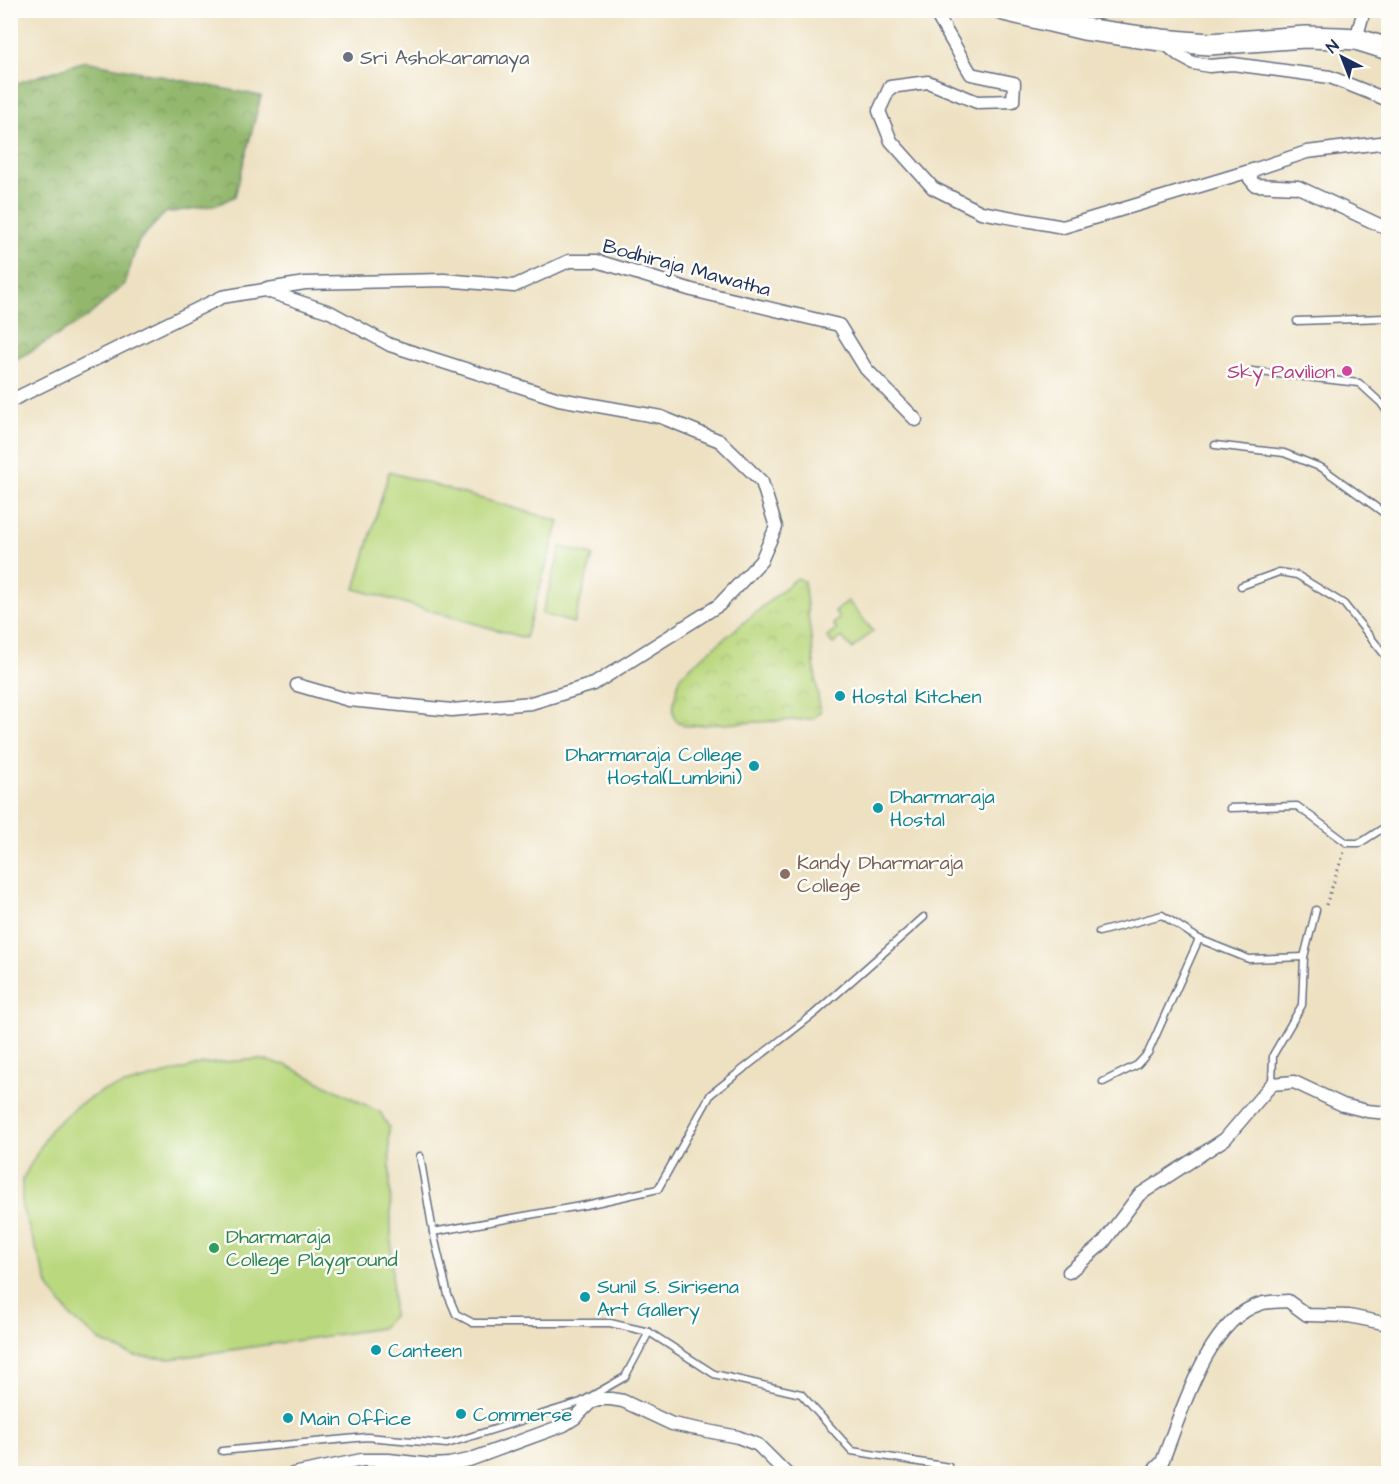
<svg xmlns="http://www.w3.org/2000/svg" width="1399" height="1484" viewBox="0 0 1399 1484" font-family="'Architects Daughter',sans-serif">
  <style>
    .grass { fill: #bad87e; stroke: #6a846e; stroke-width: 1.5 }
    .forest { fill: url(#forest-crowns); stroke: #577466; stroke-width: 1.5 }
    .park { fill: url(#park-crowns); stroke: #6a846e; stroke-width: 1.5 }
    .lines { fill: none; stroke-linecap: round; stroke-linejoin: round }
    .service-casing { stroke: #656d81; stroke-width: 9 }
    .minor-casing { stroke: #656d81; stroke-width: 15 }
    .trunk-casing { stroke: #656d81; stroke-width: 24 }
    .path { stroke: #656d81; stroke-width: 3; stroke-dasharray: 1.5 4.5; stroke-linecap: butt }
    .service { stroke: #fff; stroke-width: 6 }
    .minor { stroke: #fff; stroke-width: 12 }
    .trunk { stroke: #fff; stroke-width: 21 }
    .worship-dot { fill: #6b7280; stroke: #fdfcf7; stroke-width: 2 }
    .hotel-dot { fill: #d1479c; stroke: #fdfcf7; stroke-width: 2 }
    .culture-dot { fill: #0f9aa8; stroke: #fdfcf7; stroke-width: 2 }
    .education-dot { fill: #8d6e63; stroke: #fdfcf7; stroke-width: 2 }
    .leisure-dot { fill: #2e9e5b; stroke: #fdfcf7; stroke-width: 2 }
    .labels { text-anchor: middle; stroke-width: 5; stroke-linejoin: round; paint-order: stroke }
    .worship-label { font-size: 20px; fill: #5b616d; stroke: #fdfcf7; text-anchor: start }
    .street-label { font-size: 20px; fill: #1b2f5e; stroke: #fdfcf7 }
    .hotel-label { font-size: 20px; fill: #b23c85; stroke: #fdfcf7; text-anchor: end }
    .culture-label { font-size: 20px; fill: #0d838f; stroke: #fdfcf7; text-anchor: start }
    .education-label { font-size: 20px; fill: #785e54; stroke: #fdfcf7; text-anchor: start }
    .leisure-label { font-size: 20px; fill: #27864d; stroke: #fdfcf7; text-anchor: start }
  </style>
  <defs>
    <pattern id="forest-crowns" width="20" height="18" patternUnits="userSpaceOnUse" patternTransform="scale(1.5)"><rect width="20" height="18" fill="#93b86d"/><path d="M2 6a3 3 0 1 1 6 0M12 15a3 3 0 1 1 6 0" fill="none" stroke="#77965d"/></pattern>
    <pattern id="park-crowns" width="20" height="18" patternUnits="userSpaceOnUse" patternTransform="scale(1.5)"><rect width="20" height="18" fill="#bad87e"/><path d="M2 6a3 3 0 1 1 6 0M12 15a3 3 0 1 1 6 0" fill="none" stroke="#9fba6f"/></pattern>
  </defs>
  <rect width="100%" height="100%" fill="#fdfcf7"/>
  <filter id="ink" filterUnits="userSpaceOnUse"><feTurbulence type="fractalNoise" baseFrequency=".0167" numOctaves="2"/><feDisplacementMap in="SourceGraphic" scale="12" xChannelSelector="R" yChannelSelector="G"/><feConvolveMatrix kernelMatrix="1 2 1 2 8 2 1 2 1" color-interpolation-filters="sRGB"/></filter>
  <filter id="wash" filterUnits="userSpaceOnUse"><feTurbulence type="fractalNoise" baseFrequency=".008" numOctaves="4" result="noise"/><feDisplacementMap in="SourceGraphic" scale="24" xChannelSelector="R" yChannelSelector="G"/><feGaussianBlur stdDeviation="1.35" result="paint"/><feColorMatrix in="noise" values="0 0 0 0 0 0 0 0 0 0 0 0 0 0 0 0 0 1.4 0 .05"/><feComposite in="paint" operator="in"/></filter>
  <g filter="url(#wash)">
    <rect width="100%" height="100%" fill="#eee1c2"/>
    <!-- grass -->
    <g class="grass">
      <path d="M389,472L559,521L525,638L355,589Z"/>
      <path d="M561,547L593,555L574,623L542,614Z"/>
      <path d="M848,601L873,631L852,649L842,637L833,644L827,637L837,629L833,624L839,618L835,612Z"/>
      <path d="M258,1059L286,1065L380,1112L389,1127L393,1316L381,1328L170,1359L134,1356L102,1342L71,1317L49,1287L22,1208V1180L50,1130L75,1107L102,1091L203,1064Z"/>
    </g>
    <!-- forest -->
    <path class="forest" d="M85,61L261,96L235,196L217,205L165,213L138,242L125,284L85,319L11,363V85Z"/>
    <!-- park -->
    <path class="park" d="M797,578L804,581L820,712L813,719L685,726C684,725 676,721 676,720C669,712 678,683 682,674Z"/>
  </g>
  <g filter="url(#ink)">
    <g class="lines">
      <defs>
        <g id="service">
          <path d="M1297,321L1385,318L1388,319"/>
          <path d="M1251,371L1359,383L1381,403L1388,413"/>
          <path d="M1215,445L1284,453L1322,468L1388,516"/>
          <path d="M1241,586L1279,572L1297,575L1344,604L1388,659"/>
          <path d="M1230,808L1297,806L1347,843H1360L1388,825"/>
          <path d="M1099,932L1162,915L1199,939L1249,959L1304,957"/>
          <path d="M1103,1082L1137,1065L1148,1053L1199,939"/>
          <path d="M1272,1083L1273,1055L1302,1005L1304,957L1316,910"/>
          <path d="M420,1156L433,1232L448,1295L456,1314L473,1323H610L649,1332L714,1374L801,1394L852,1451L949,1467L952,1474"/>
          <path d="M433,1232L586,1205L658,1189L711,1094L814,1014L924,917"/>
          <path d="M222,1451L367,1437L447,1444L581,1402L625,1377L649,1332"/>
        </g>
        <g id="minor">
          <path d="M934,10L971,74L1014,83L1013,101L977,102L928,82L890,87L879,111L891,141L933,188L981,212L1063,227L1253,170"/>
          <path d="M1356,39L1364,10"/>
          <path d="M1162,41L1180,56L1193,63L1209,66L1233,64L1330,77L1388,100"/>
          <path d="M1388,142L1307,152L1253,170L1250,179L1255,185L1298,187L1388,229"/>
          <path d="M268,289L305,283L444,280L514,286L569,261H597L692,290L839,325L866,369L916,420"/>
          <path d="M10,401L222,297L264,290L330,312L390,345L559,399L661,417L720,441L762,482L776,527L761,561L719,605L594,684L531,703L452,710L349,700L297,685"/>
          <path d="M1069,1272L1103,1243L1139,1195L1225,1139L1272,1084L1294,1082L1343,1105L1367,1111L1388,1113"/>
          <path d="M293,1474L362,1460H389L432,1465L449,1464L469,1460L564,1425L575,1418L591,1402L598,1399H611L623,1401L672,1424L738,1437L758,1445L787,1474"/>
          <path d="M1150,1474L1162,1462C1181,1415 1207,1320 1260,1304C1269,1301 1280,1302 1288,1301L1307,1315L1349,1316L1388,1324"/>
        </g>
        <path id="trunk" d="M1004,10L1084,29L1161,40L1209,44L1305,37L1339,38L1356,39L1388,49"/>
      </defs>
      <!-- service casing -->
      <use href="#service" class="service-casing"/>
      <!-- minor casing -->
      <use href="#minor" class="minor-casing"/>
      <!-- trunk casing -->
      <use href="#trunk" class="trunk-casing"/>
      <!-- path -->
      <path class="path" d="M1326,905L1344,852"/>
      <!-- service -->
      <use href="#service" class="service"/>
      <!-- minor -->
      <use href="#minor" class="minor"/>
      <!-- trunk -->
      <use href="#trunk" class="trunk"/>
    </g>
  </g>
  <!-- markers -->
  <circle class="worship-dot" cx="348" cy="57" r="6"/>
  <circle class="hotel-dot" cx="1347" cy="371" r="6"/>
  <g class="culture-dot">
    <circle cx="840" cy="696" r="6"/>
    <circle cx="754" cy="766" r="6"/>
    <circle cx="878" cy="808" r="6"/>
    <circle cx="585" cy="1297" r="6"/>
    <circle cx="376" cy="1350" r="6"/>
    <circle cx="461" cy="1414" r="6"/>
    <circle cx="288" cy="1418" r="6"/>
  </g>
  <circle class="education-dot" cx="785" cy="874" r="6"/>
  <circle class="leisure-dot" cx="214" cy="1248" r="6"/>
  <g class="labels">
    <!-- worship labels -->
    <g class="worship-label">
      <text x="360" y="64">Sri Ashokaramaya</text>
    </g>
    <!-- street labels -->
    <g class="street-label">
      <text transform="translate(687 267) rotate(15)" y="7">Bodhiraja Mawatha</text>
    </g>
    <!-- hotel labels -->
    <g class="hotel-label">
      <text x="1335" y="378">Sky Pavilion</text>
    </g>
    <!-- culture labels -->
    <g class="culture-label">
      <text x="852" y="703">Hostal Kitchen</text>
      <text x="742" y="761" text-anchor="end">Dharmaraja College<tspan x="742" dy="23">Hostal(Lumbini)</tspan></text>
      <text x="890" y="803">Dharmaraja<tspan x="890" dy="23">Hostal</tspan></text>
      <text x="597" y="1293">Sunil S. Sirisena<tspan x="597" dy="23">Art Gallery</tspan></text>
      <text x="388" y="1357">Canteen</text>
      <text x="473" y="1421">Commerse</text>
      <text x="300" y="1425">Main Office</text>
    </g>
    <!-- education labels -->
    <g class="education-label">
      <text x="797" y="869">Kandy Dharmaraja<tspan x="797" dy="23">College</tspan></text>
    </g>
    <!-- leisure labels -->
    <g class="leisure-label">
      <text x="226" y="1243">Dharmaraja<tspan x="226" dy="23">College Playground</tspan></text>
    </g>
  </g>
  <!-- margin -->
  <rect width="1399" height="1484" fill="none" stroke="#fdfcf7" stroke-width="36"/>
  <!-- north arrow -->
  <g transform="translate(1342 57) rotate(318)" stroke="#fdfcf7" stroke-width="4.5" paint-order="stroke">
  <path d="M0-4.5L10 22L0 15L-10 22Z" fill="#1b2f5e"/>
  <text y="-9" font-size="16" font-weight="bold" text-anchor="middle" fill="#1b2f5e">N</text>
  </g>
</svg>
